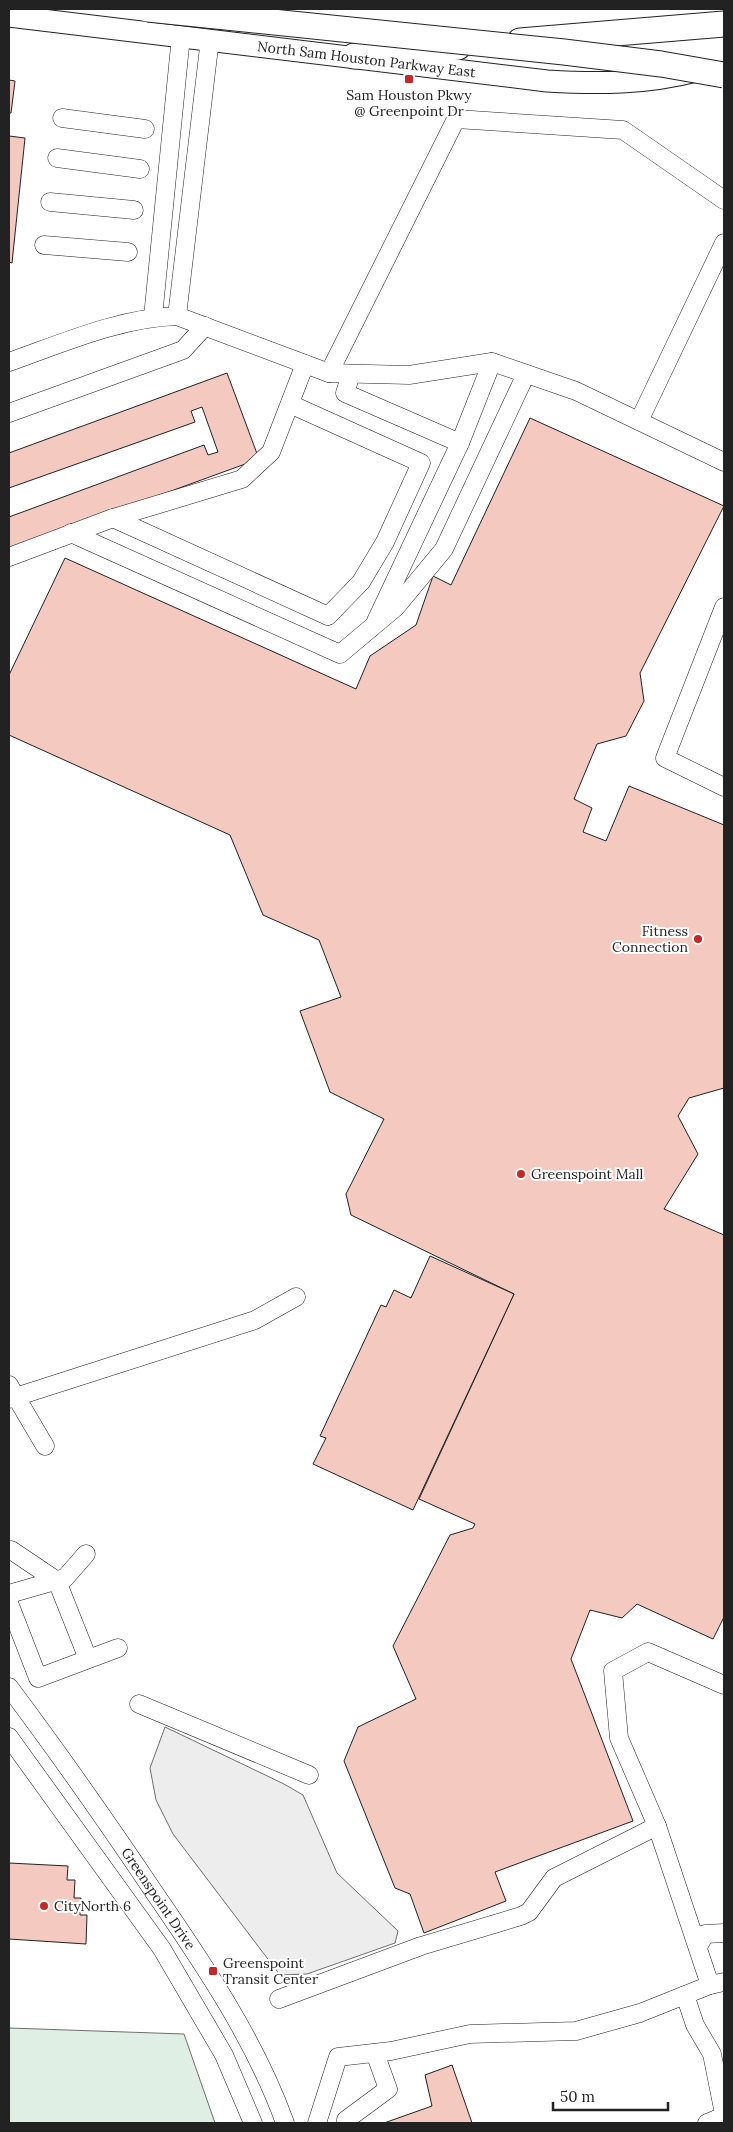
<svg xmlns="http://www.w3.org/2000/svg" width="733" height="2132" viewBox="0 0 733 2132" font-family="Lora,serif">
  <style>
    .green { fill: #e0efe3; stroke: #6f6f6f }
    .parking { fill: #ededed; stroke: #6f6f6f }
    .building { fill: #f3c9c0; stroke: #222 }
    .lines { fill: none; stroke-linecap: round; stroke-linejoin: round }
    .minor-casing { stroke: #222; stroke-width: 19 }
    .major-casing { stroke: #222; stroke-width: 23 }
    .highway-casing { stroke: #222; stroke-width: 27 }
    .minor { stroke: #fff; stroke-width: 18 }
    .major { stroke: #fff; stroke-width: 21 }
    .highway { stroke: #fff; stroke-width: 25 }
    .highway-bridge-casing { stroke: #222; stroke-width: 27; stroke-linecap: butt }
    .highway-bridge { stroke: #fff; stroke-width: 25 }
    .poi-dot { fill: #c62828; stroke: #fff; stroke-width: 2 }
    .labels { text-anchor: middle; stroke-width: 4; stroke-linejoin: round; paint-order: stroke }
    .street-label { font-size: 14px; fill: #222; stroke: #fff }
    .poi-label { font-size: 14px; fill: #222; stroke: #fff; text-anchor: start }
  </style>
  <rect width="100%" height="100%" fill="#fff"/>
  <!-- green -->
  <path class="green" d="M9,2028L184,2034L215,2123H9Z"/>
  <!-- parking -->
  <path class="parking" d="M165,1727L284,1784L303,1795L337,1873L398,1931L395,1943L307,1974L280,1975L173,1834L156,1800L150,1768Z"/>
  <!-- building -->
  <g class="building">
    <path d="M9,80L15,81L11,113H9Z"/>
    <path d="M9,136L25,138L12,263L9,262Z"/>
    <path d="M227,373L259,459L9,550V517L204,445L208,455L218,452L202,407L191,411L195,422L9,488V453Z"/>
    <path d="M530,418L724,506L640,673L644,701L626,736L597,744L574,799L592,808L583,832L606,841L629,786L724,825V1088L689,1098L678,1116L698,1154L664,1209L724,1235V1617L713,1639L637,1604L622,1618L590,1610L571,1659L633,1821L495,1872L506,1901L424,1933L410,1894L395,1888L344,1761L358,1727L416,1699L393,1646L450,1535L473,1528L475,1524L419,1499L514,1294L351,1215L346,1194L384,1119L330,1092L300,1011L341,997L319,940L263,915L230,835L9,735V675L65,558L356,689L370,656L416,625L433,576L451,585Z"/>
    <path d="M430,1256L514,1294L413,1510L313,1464L326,1438L320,1436L381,1305L386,1307L394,1290L411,1298Z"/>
    <path d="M9,1863L68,1866L67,1880H75L74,1898H81L80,1915H87L86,1944L9,1939Z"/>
    <path d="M452,2065L472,2123H384L432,2106L425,2075Z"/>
  </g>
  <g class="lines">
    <defs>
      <g id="minor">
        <path d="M62,118L145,129"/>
        <path d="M57,158L140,169"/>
        <path d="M50,202L134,210"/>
        <path d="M44,245L128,252"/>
        <path d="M177,316L210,39"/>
        <path d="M153,317L181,36"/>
        <path d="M9,362C63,343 119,318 177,316L329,373L409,375L492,362L576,391L724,462"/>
        <path d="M329,373L456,119L623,130L724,200"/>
        <path d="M351,374L345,393L460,443L376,621"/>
        <path d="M9,413L183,350L205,326"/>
        <path d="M639,421L724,243"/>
        <path d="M460,443L492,362"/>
        <path d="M113,518L328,616L361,582L385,542L421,463L290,404"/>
        <path d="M71,533L340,654L396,607L444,549L526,374"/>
        <path d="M9,557L113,518L242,479L271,452L305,364"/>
        <path d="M724,607L665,758L724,787"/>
        <path d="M9,1385L45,1446"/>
        <path d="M9,1399L255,1320L296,1297"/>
        <path d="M11,1550L57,1581L88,1659"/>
        <path d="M9,1594L65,1578L86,1554"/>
        <path d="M9,1603L38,1678L118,1648"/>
        <path id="s1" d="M9,1687C60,1755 109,1825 156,1895C205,1966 256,2042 285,2123"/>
        <path d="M139,1704L309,1775"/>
        <path d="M9,1737L162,1949L224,2055L253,2123"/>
        <path d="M657,1826L710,1985"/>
        <path d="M698,1947L705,1934L724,1933"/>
        <path d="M685,1995L695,2025L712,2054L724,2114"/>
        <path d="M279,1999L421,1946L521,1916L529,1912L554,1878L657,1826L619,1738L613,1671L648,1652L724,1685"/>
        <path d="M317,2123L338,2057L391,2051L470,2034L576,2031L640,2013L710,1985L724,1982"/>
        <path d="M346,2123V2120L388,2089L375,2053"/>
        <path d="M707,2123L724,2116"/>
      </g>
      <g id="major">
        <path id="s2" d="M9,16L547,81C599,84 645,84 696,71"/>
      </g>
      <g id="highway">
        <path d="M520,41L724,24"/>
        <path d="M354,56L458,47"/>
      </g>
    </defs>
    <!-- minor casing -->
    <use href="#minor" class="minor-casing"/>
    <!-- major casing -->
    <use href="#major" class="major-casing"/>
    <!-- highway casing -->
    <use href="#highway" class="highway-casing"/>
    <!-- minor -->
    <use href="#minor" class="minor"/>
    <!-- major -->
    <use href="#major" class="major"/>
    <!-- highway -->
    <use href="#highway" class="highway"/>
    <defs>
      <path id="highway-bridge" d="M148,9L564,52L661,64L724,75"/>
    </defs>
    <!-- highway-bridge casing -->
    <use href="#highway-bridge" class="highway-bridge-casing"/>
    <!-- highway-bridge -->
    <use href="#highway-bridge" class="highway-bridge"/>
  </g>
  <!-- markers -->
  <g class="poi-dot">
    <rect x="404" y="74" width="10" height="10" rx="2.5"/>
    <circle cx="698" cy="939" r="5"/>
    <circle cx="521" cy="1174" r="5"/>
    <circle cx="44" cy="1906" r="5"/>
    <rect x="208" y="1966" width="10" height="10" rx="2.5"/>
  </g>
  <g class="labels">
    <!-- street labels -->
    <g class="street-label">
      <text dy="5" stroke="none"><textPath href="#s2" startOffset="360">North Sam Houston Parkway East</textPath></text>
      <text dy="5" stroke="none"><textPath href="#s1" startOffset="259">Greenspoint Drive</textPath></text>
    </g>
    <!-- poi labels -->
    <g class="poi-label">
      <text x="409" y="100" text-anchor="middle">Sam Houston Pkwy<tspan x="409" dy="16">@ Greenpoint Dr</tspan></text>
      <text x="688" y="936" text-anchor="end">Fitness<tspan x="688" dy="16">Connection</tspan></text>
      <text x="531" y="1179">Greenspoint Mall</text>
      <text x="54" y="1911">CityNorth 6</text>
      <text x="223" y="1968">Greenspoint<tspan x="223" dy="16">Transit Center</tspan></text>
    </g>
  </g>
  <!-- border -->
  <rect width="733" height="2132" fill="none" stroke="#222222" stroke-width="20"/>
  <!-- scale -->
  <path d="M553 2102v8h115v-8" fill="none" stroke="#222222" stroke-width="2.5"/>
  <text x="560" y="2102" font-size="15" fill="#222222" stroke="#ffffff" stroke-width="4" paint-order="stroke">50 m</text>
</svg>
